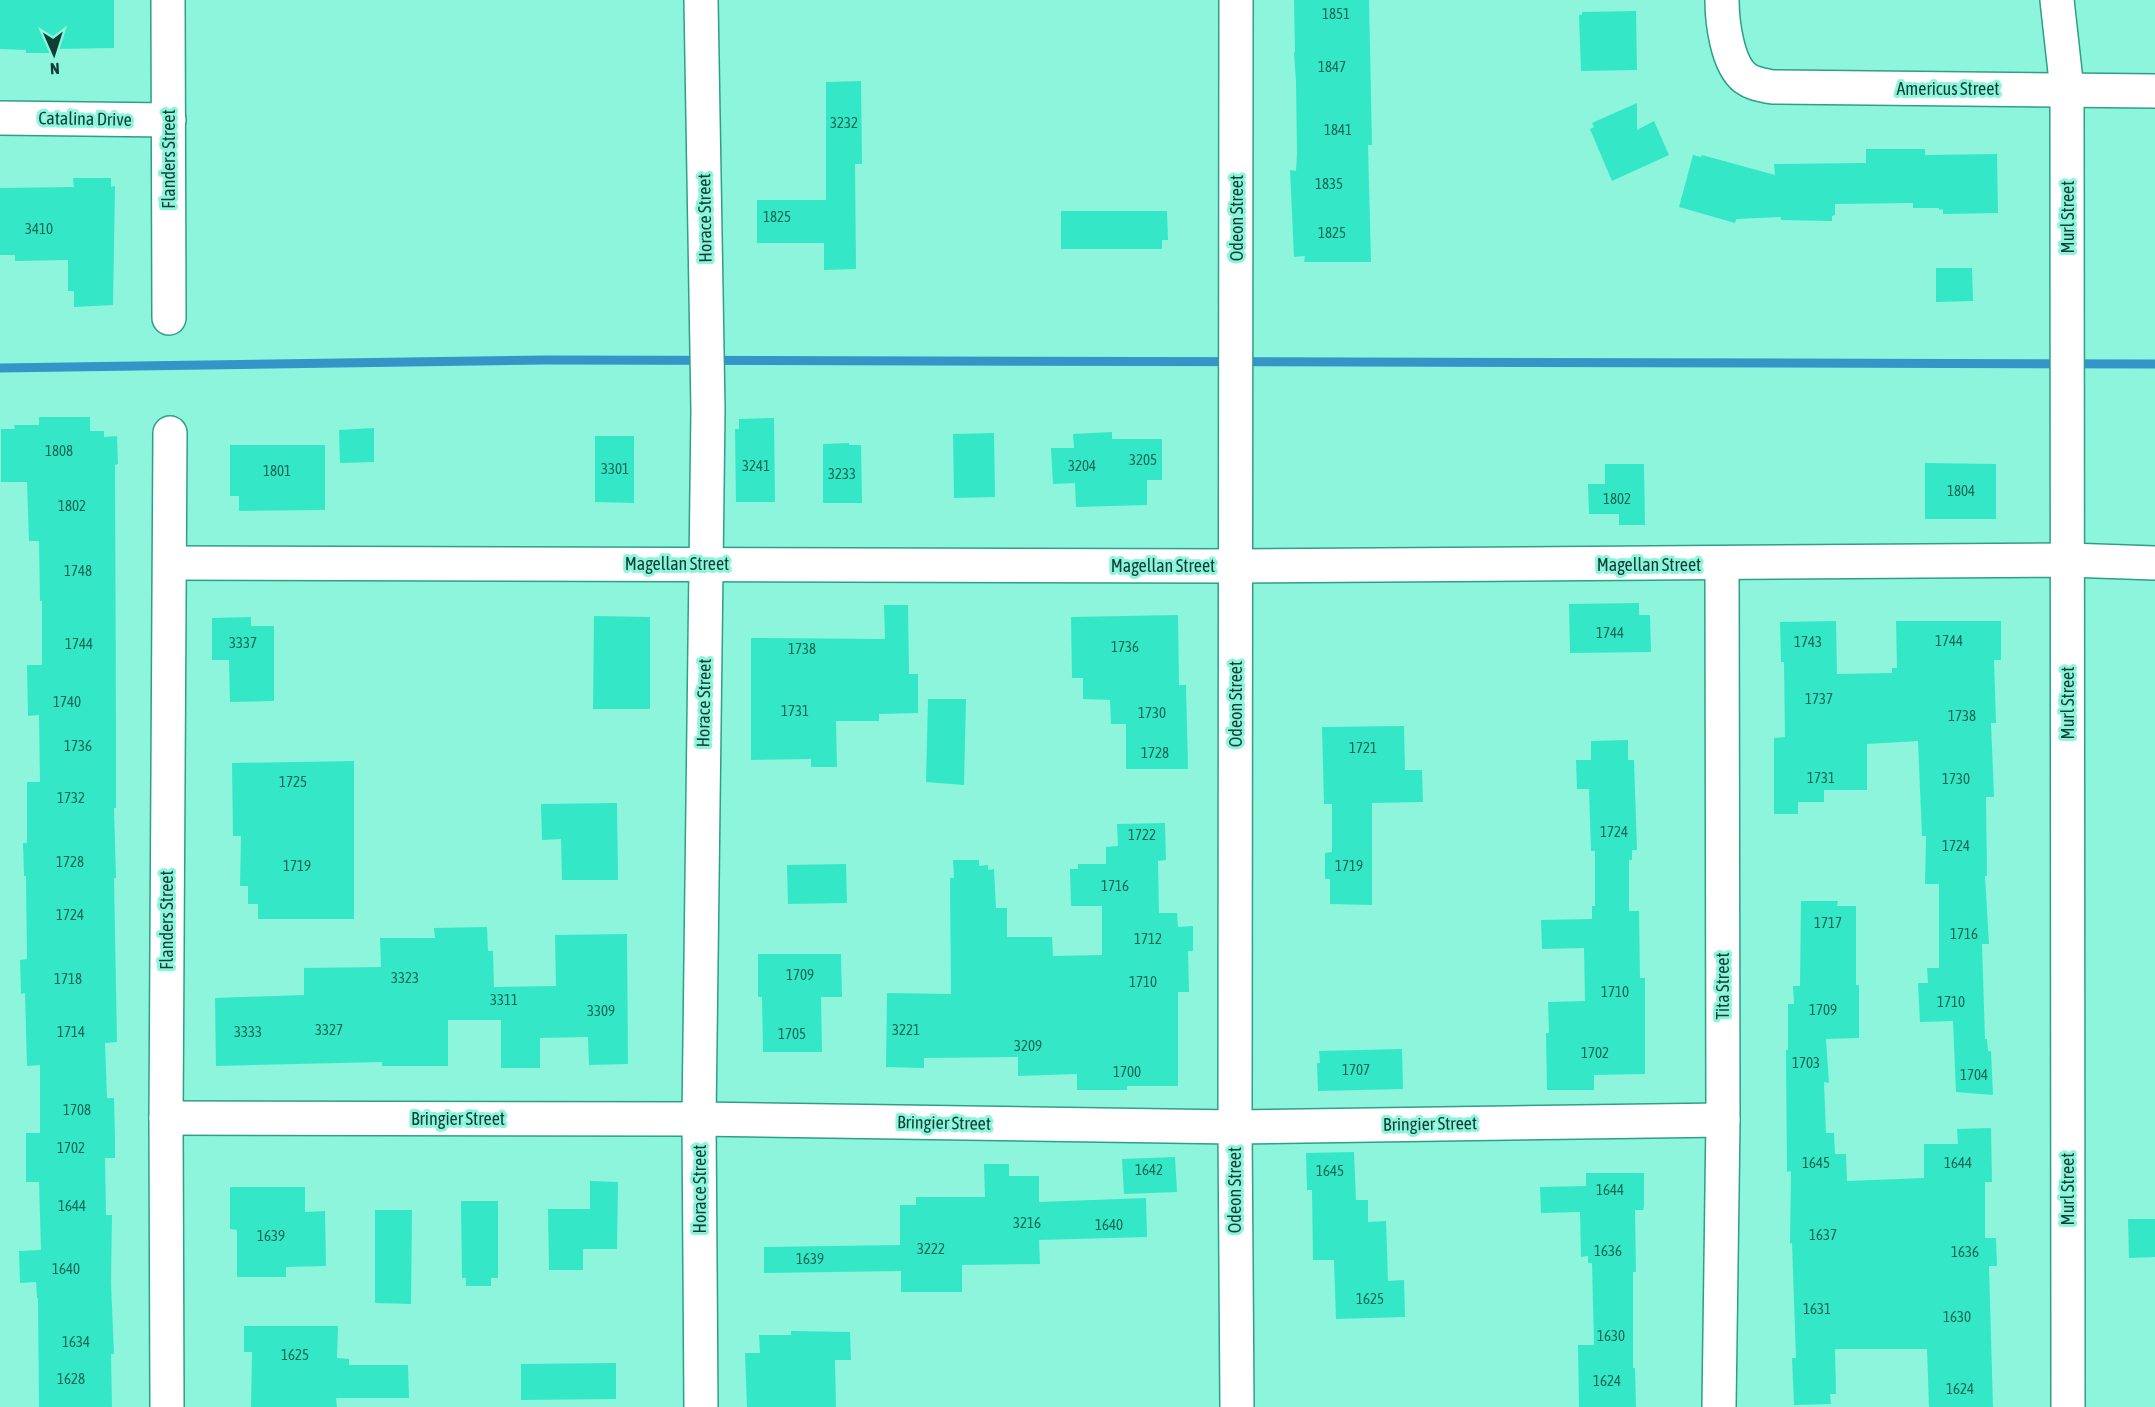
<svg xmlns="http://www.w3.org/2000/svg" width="2155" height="1407" viewBox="0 0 2155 1407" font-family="'Asap Condensed',sans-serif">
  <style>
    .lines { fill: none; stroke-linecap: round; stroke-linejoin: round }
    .stream { stroke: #3595c8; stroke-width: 9 }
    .building { fill: #34e8c7 }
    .street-casing { stroke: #2f9f89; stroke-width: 36 }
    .street { stroke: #fff; stroke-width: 33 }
    .labels { text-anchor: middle; stroke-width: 6; stroke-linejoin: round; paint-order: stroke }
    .number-label { font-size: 15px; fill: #186859 }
    .street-label { font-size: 18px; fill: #0f3e34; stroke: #8cf5dc }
  </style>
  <rect width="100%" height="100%" fill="#8cf5dc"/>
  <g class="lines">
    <!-- stream -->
    <path class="stream" d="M0,368L546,360L2155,364"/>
  </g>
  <!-- building -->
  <g class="building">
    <path d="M0,0H114V48L54,49V53H26V50L0,49Z"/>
    <path d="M1294,0H1369L1372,145H1368L1371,262H1304L1305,256L1294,257L1290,170L1296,171L1297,154L1296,82L1294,52H1295Z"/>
    <path d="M1636,11L1637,70L1581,71L1579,15H1582V12Z"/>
    <path d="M861,81L862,164H855L856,269L824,270V243H757V200H826V82Z"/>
    <path d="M1637,103V130L1654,121L1669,155L1612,181L1590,129L1594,127L1592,123Z"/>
    <path d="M1866,149H1925V155L1997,154L1998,213L1943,214V209L1939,210V208H1913V203L1835,204V215L1832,216V221L1781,220V217L1736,219L1735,223L1679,207L1693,155L1701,157L1702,155L1775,175L1774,164L1866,163Z"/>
    <path d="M73,178H111V187L115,186L113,305L74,307V291H68V260L15,261V255H0V188L74,187Z"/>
    <path d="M1061,211H1167L1168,240H1162V249H1061Z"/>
    <path d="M1936,268H1972L1973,301L1936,302Z"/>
    <path d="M39,417H90V431H104V437L117,436L118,464L115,465L116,721V808H114L116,878H114L117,1042L105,1043L107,1098H114L115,1137V1158H105L106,1215H112L111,1283L114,1354H111L112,1407H39L38,1298H37L36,1282L20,1283L19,1251L41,1250L39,1182H26V1133H40V1065L27,1066L25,993L21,994L20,960L27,959L26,876H24L23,843H27V782H40L39,715L28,716L27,665H42V601H40L39,541H29L27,482H1V429H15L14,425H39Z"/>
    <path d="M774,418L775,502H736L735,429H739V419Z"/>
    <path d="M374,428V462L340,463L339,430Z"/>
    <path d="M1112,432V439H1162V480H1147V505L1076,507L1075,483L1053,484L1051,448H1074L1073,434Z"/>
    <path d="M994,433L995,497L954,498L953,434Z"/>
    <path d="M595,436H634V503L595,502Z"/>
    <path d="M849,443V445H861L862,503H823V444Z"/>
    <path d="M230,445H325V510L239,511V496H230Z"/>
    <path d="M1925,463L1996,464V519H1925Z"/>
    <path d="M1605,464H1644L1645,525H1619V514H1589L1588,484H1605Z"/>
    <path d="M1639,603V615H1650L1651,652L1570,653L1569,604Z"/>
    <path d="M884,605H908L909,674H918V713L879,714V721H836L837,767H811V759L751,760V638L885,639Z"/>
    <path d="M1178,615L1179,685H1186L1188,769H1126V724H1111L1110,700L1083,699V678H1072L1071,617Z"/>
    <path d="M594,616L650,617V709H593Z"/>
    <path d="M251,617V626H274V701L230,702L229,660H212V618Z"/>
    <path d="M1836,621L1837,674L1892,673V668H1897L1896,621H2001V660H1994L1996,723H1991L1994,797H1986L1987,876H1985L1989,944H1982L1985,1039H1987L1988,1051H1991L1993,1095L1956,1092L1953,1021L1920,1022L1918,983H1928L1927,968H1939V884H1925L1926,836H1922L1918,741L1867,744V790H1824V802H1798V814H1774V738L1785,737L1784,662H1781L1780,622Z"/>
    <path d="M928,699H966L964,785L926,782Z"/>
    <path d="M1404,726L1405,770H1422L1423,802L1372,803V905L1330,904V879H1325V853L1332,852V804H1324L1322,727Z"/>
    <path d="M1628,740V760H1634L1637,850H1632V860H1629V911H1639L1640,978H1645V1074L1594,1075V1090H1547L1546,1033H1549L1548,1002L1585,1001L1584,948L1542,949L1541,920L1592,919V906H1595V851H1591L1589,789H1577L1576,760H1591V741Z"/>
    <path d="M354,761V919H258V904H248V886H240L241,836H233L232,763Z"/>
    <path d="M617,803L618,880H562L561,839L542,840L541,804Z"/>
    <path d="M1165,823L1166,860L1158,861L1159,913H1177L1178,927L1193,926V951H1188L1189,992H1178V1086H1127V1090H1077V1074L1018,1076V1057L924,1058V1068L886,1067L887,993L951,994L950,878H954L953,860H979V866L988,865V870L994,869L996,908H1007V937H1052L1053,956L1102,955V906H1071L1070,869H1078V864H1106V847L1118,846L1117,824Z"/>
    <path d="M846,864L847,903L788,904L787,865Z"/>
    <path d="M1801,901H1838L1837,906H1856V985H1859V1038L1826,1039L1829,1083L1824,1082L1826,1133H1834L1835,1154H1846L1847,1181L1924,1178V1144H1958L1957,1129L1991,1128L1992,1182H1985V1238H1996L1997,1266H1989L1993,1407H1929L1927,1349H1835L1836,1394H1830L1831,1404L1794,1405L1792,1358H1796L1792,1243L1790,1244L1791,1171L1787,1172L1786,1050H1788V1004H1794L1793,986H1800Z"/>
    <path d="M487,927L488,951H493L494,987L556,986L555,935L627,934L628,1064L589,1065L588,1037L540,1038V1068H501V1020H448V1066H382V1062L216,1066L215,998L304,995V968L381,967L380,938H435L434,928Z"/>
    <path d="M758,954H841L842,997H821L822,1052H763L762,997H758Z"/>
    <path d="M1402,1049L1403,1089L1318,1091L1317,1063H1320L1319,1051Z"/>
    <path d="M1354,1152L1356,1200H1368V1222L1386,1221L1388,1281L1404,1280L1405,1317L1336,1319L1334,1260H1313L1312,1190H1307L1306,1153Z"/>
    <path d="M1175,1157L1177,1192L1124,1194L1122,1159Z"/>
    <path d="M984,1164H1009V1176H1039V1202L1146,1198L1147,1237L1039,1240L1040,1264L962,1265V1292H901V1271L764,1273V1247L900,1245V1205H916V1197H985Z"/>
    <path d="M1586,1173H1644V1206L1643,1210H1635L1636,1272H1633V1368H1635L1636,1407H1579L1578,1345H1594L1592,1263H1588V1256L1581,1257L1580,1212L1541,1213L1540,1187L1586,1186Z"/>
    <path d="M590,1181L618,1182L617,1249H583V1270H549L548,1209H590Z"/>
    <path d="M230,1187H305V1212L325,1211L326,1266L286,1267V1277H237V1230L230,1229Z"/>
    <path d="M461,1201H498V1278H491V1286H466V1278H462Z"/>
    <path d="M375,1210H412L411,1304L375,1303Z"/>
    <path d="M2128,1219H2155V1257L2129,1258Z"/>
    <path d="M244,1326H338L337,1358L349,1359V1365H408L409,1398H336L337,1407H251L252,1352H244Z"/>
    <path d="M791,1331L850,1332L851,1360H835L836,1407H747L745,1353H760L759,1335H791Z"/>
    <path d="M616,1363V1399L521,1400V1364Z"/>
  </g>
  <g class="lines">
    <defs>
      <g id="street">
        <path d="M168,0L169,318"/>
        <path d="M1236,0L1235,1127L1237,1407"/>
        <path d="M1722,0C1722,21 1727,64 1745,78C1753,84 1763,85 1772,87L2155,91"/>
        <path d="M2057,0L2067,90L2068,1407"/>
        <path d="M0,118L169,120"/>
        <path d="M170,563L1236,566L2068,560L2155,563"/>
        <path d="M166,1118L699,1119L1235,1127L1723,1120"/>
        <path d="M167,1407L166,1118L170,433"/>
        <path d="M701,1407L699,1119L708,410L701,0"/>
        <path d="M1719,1407L1723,1120L1722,564"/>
      </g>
    </defs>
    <!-- street casing -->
    <use href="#street" class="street-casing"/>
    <!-- street -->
    <use href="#street" class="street"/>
  </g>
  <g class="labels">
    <!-- number labels -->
    <g class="number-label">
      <text x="1336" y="19">1851</text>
      <text x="1332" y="72">1847</text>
      <text x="844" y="128">3232</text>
      <text x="1338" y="135">1841</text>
      <text x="1329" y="189">1835</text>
      <text x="777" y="222">1825</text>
      <text x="39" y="234">3410</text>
      <text x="1332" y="238">1825</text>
      <text x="59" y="456">1808</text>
      <text x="1143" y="465">3205</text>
      <text x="756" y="471">3241</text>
      <text x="1082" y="471">3204</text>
      <text x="615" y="474">3301</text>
      <text x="277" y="476">1801</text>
      <text x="842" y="479">3233</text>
      <text x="1961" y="496">1804</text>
      <text x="1617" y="504">1802</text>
      <text x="72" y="511">1802</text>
      <text x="78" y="576">1748</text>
      <text x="1610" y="638">1744</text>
      <text x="1949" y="646">1744</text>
      <text x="1808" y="647">1743</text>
      <text x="243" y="648">3337</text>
      <text x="79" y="649">1744</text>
      <text x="1125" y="652">1736</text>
      <text x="802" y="654">1738</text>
      <text x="1819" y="704">1737</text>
      <text x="67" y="707">1740</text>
      <text x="795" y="716">1731</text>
      <text x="1152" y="718">1730</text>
      <text x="1962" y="721">1738</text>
      <text x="78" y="751">1736</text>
      <text x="1363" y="753">1721</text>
      <text x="1155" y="758">1728</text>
      <text x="1821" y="783">1731</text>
      <text x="1956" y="784">1730</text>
      <text x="293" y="787">1725</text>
      <text x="71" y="803">1732</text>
      <text x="1614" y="837">1724</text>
      <text x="1142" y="840">1722</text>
      <text x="1956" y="851">1724</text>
      <text x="70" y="867">1728</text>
      <text x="297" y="871">1719</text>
      <text x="1349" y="871">1719</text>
      <text x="1115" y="891">1716</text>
      <text x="70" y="920">1724</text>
      <text x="1828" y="928">1717</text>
      <text x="1964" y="939">1716</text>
      <text x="1148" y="944">1712</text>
      <text x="800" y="980">1709</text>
      <text x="405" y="983">3323</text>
      <text x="68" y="984">1718</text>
      <text x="1143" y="987">1710</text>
      <text x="1615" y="997">1710</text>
      <text x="504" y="1005">3311</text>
      <text x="1951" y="1007">1710</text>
      <text x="1823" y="1015">1709</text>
      <text x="601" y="1016">3309</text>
      <text x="329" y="1035">3327</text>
      <text x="906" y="1035">3221</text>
      <text x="71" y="1037">1714</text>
      <text x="248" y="1037">3333</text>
      <text x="792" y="1039">1705</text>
      <text x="1028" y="1051">3209</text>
      <text x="1595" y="1058">1702</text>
      <text x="1806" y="1068">1703</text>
      <text x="1356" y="1075">1707</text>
      <text x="1127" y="1077">1700</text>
      <text x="1974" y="1080">1704</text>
      <text x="77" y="1115">1708</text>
      <text x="71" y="1153">1702</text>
      <text x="1816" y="1168">1645</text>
      <text x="1958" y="1168">1644</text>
      <text x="1149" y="1175">1642</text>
      <text x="1330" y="1176">1645</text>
      <text x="1610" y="1195">1644</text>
      <text x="72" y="1211">1644</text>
      <text x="1027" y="1228">3216</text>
      <text x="1109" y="1230">1640</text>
      <text x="1823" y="1240">1637</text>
      <text x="271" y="1241">1639</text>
      <text x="931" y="1254">3222</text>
      <text x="1608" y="1256">1636</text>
      <text x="1965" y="1257">1636</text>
      <text x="810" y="1264">1639</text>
      <text x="66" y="1274">1640</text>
      <text x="1370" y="1304">1625</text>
      <text x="1817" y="1314">1631</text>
      <text x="1957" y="1322">1630</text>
      <text x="1611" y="1341">1630</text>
      <text x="76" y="1347">1634</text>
      <text x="295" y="1360">1625</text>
      <text x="71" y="1384">1628</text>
      <text x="1607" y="1386">1624</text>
      <text x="1960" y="1394">1624</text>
    </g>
    <!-- street labels -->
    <g class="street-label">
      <text x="1948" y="95">Americus Street</text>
      <text transform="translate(85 119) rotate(1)" y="6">Catalina Drive</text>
      <text transform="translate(169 159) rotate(-90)" y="6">Flanders Street</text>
      <text transform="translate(2068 217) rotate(-90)" y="6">Murl Street</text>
      <text transform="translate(705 218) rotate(-91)" y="6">Horace Street</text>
      <text transform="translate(1237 218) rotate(-90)" y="6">Odeon Street</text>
      <text x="677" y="570">Magellan Street</text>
      <text x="1649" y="571">Magellan Street</text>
      <text x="1163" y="572">Magellan Street</text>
      <text transform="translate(704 703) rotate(-89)" y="6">Horace Street</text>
      <text transform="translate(2068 703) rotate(-90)" y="6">Murl Street</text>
      <text transform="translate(1236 704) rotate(-90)" y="6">Odeon Street</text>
      <text transform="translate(167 920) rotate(-90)" y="6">Flanders Street</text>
      <text transform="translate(1723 986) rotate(-90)" y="6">Tita Street</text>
      <text x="458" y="1125">Bringier Street</text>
      <text transform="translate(944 1123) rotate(1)" y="6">Bringier Street</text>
      <text transform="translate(1430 1124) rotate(-1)" y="6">Bringier Street</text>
      <text transform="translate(700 1189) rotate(-90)" y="6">Horace Street</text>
      <text transform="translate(2068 1189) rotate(-90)" y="6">Murl Street</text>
      <text transform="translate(1235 1190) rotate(-90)" y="6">Odeon Street</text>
    </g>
  </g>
  <!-- north arrow -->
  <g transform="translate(54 54) rotate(177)" stroke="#8cf5dc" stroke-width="4.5" paint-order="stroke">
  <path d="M0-4.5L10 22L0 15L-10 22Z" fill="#0f3e34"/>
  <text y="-9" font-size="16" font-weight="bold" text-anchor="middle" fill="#0f3e34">N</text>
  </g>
</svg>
